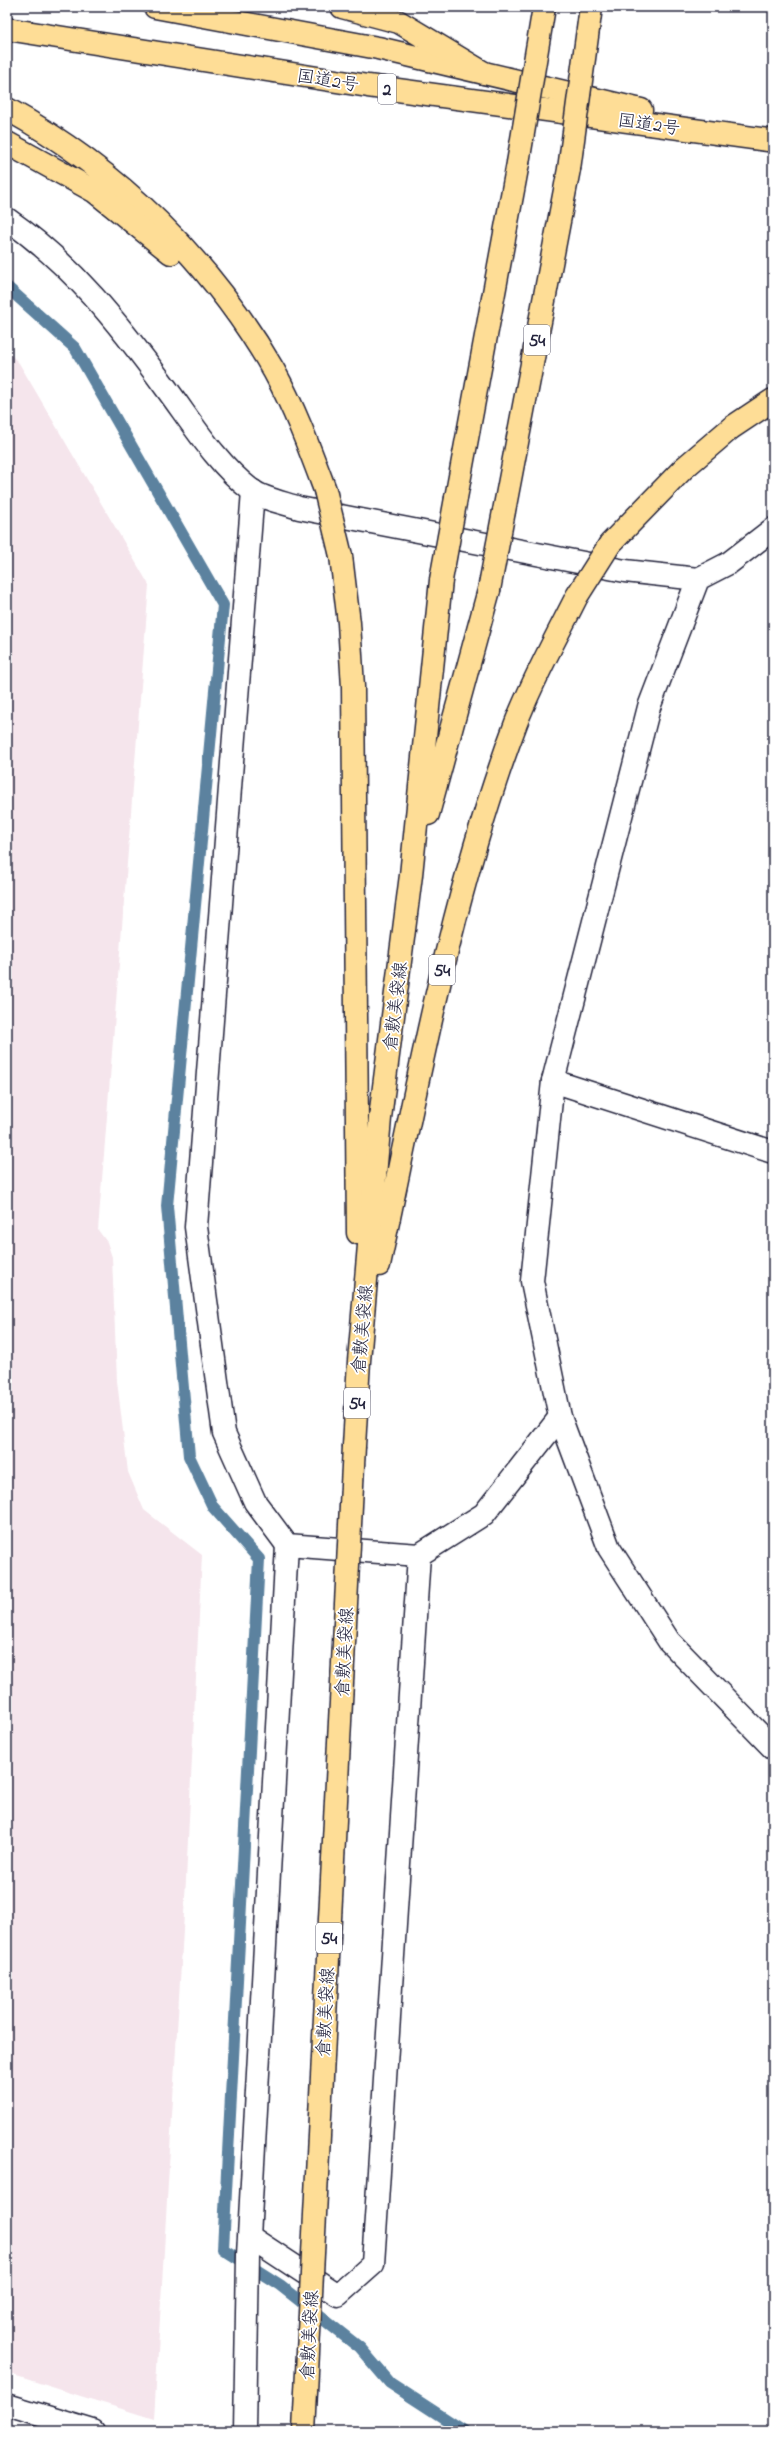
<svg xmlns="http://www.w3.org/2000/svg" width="780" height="2438" viewBox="0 0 780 2438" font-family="'Indie Flower','Klee One',sans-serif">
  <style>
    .built { fill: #f5e5ec }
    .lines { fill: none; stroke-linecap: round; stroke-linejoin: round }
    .stream { stroke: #5b829f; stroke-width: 12 }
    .minor-casing { stroke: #22223b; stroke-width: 25 }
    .tertiary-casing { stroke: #22223b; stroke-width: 25 }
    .trunk-casing { stroke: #22223b; stroke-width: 25 }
    .motorway-casing { stroke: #22223b; stroke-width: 25 }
    .minor { stroke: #fff; stroke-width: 22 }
    .tertiary { stroke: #fff; stroke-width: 22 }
    .trunk { stroke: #fedd96; stroke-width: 22 }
    .motorway { stroke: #fedd96; stroke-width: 22 }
    .motorway-bridge-casing { stroke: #22223b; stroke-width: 25; stroke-linecap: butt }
    .motorway-bridge { stroke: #fedd96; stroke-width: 22 }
    .labels { text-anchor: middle; stroke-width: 3.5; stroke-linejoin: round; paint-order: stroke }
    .shield { fill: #fff; stroke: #646476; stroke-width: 1 }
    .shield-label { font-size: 17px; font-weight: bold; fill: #22223b }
    .street-label { font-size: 18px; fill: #22223b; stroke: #fff }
  </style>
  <rect width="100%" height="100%" fill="#fff"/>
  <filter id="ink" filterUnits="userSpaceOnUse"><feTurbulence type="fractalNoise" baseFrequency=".025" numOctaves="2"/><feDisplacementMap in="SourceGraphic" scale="8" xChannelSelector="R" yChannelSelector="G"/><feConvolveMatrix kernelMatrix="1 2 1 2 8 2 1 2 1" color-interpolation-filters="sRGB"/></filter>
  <g filter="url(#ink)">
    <!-- built -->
    <path class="built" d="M7,351L19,363L149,585L98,1230L107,1242L112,1257L117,1381L128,1472L144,1510L202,1555L186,1880L154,2419L7,2373Z"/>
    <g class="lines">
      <!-- stream -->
      <path class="stream" d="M7,287L75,348L223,605L167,1206L189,1456L213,1507L259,1559L223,2249L280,2285L360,2348L390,2383L464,2431"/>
      <defs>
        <g id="minor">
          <path d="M253,491L196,1227L224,1433L255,1502L287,1545L419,1555L484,1514L560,1417"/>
          <path d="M773,529L729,563L698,579L649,707L553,1081L532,1281L560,1417L609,1548L669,1641L773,1748"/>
          <path d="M553,1081L773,1152"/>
          <path d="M250,2237L338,2295L373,2264L419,1555"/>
          <path d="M7,2405L93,2431"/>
          <path d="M245,2431L248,2255L287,1545"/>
        </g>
        <path id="tertiary" d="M7,219C73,265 119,324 166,388C192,423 216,463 251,490C263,499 285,503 299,508L625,571L698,579"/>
        <g id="trunk">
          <path d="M155,7L378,48L641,110"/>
          <path d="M7,29L368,86L768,140"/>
        </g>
        <g id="motorway">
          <path d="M342,7L399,22L484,73"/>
          <path d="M7,109C118,170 211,261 274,371C295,409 310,450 325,490"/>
          <path d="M7,143L94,191L171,253"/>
          <path d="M456,498L518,163"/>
          <path d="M504,511L569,169"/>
          <path d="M610,544L684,468L731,428L773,400"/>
          <path d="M341,556L349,623L353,687L358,1233"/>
          <path d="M428,814L489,590"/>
          <path d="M379,1265C418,1083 450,898 516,723C533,679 556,638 577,596"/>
          <path d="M354,1446L359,1361L380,1118L411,875L441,580"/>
        </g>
      </defs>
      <!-- minor casing -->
      <use href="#minor" class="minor-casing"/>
      <!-- tertiary casing -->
      <use href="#tertiary" class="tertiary-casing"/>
      <!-- trunk casing -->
      <use href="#trunk" class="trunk-casing"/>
      <!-- motorway casing -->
      <use href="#motorway" class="motorway-casing"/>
      <!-- minor -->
      <use href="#minor" class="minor"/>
      <!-- tertiary -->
      <use href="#tertiary" class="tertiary"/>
      <!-- trunk -->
      <use href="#trunk" class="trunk"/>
      <!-- motorway -->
      <use href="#motorway" class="motorway"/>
      <defs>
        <g id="motorway-bridge">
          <path d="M518,163L544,7"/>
          <path d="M569,169L591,7"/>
          <path d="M325,490L341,556"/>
          <path d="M441,580L456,498"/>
          <path d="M489,590L504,511"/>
          <path d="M577,596L610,544"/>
          <path d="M304,2431L354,1446"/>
        </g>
      </defs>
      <!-- motorway-bridge casing -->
      <use href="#motorway-bridge" class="motorway-bridge-casing"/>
      <!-- motorway-bridge -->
      <use href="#motorway-bridge" class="motorway-bridge"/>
    </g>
  </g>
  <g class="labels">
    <!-- shield labels -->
    <g class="shield">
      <rect x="378" y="74" width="18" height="30" rx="3"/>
      <rect x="524" y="325" width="26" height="30" rx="3"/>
      <rect x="429" y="955" width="26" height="30" rx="3"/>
      <rect x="344" y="1388" width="26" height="30" rx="3"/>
      <rect x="316" y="1923" width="26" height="30" rx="3"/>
    </g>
    <g class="shield-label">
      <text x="387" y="95">2</text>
      <text x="537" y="346">54</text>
      <text x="442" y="976">54</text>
      <text x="357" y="1409">54</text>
      <text x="329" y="1944">54</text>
    </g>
    <!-- street labels -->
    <g class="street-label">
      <text transform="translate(328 80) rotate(9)" y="6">国道2号</text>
      <text transform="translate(649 124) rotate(8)" y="6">国道2号</text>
      <text transform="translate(395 1006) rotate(-83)" y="6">倉敷美袋線</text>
      <text transform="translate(362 1329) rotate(-85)" y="6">倉敷美袋線</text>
      <text transform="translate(344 1652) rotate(-87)" y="6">倉敷美袋線</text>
      <text transform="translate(325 2012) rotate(-87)" y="6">倉敷美袋線</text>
      <text transform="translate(309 2335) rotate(-87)" y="6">倉敷美袋線</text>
    </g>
  </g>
  <!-- margin -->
  <rect width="780" height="2438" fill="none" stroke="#fff" stroke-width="24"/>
  <rect x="12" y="12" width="756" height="2414" fill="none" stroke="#22223b" stroke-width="1.5" filter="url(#ink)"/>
</svg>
